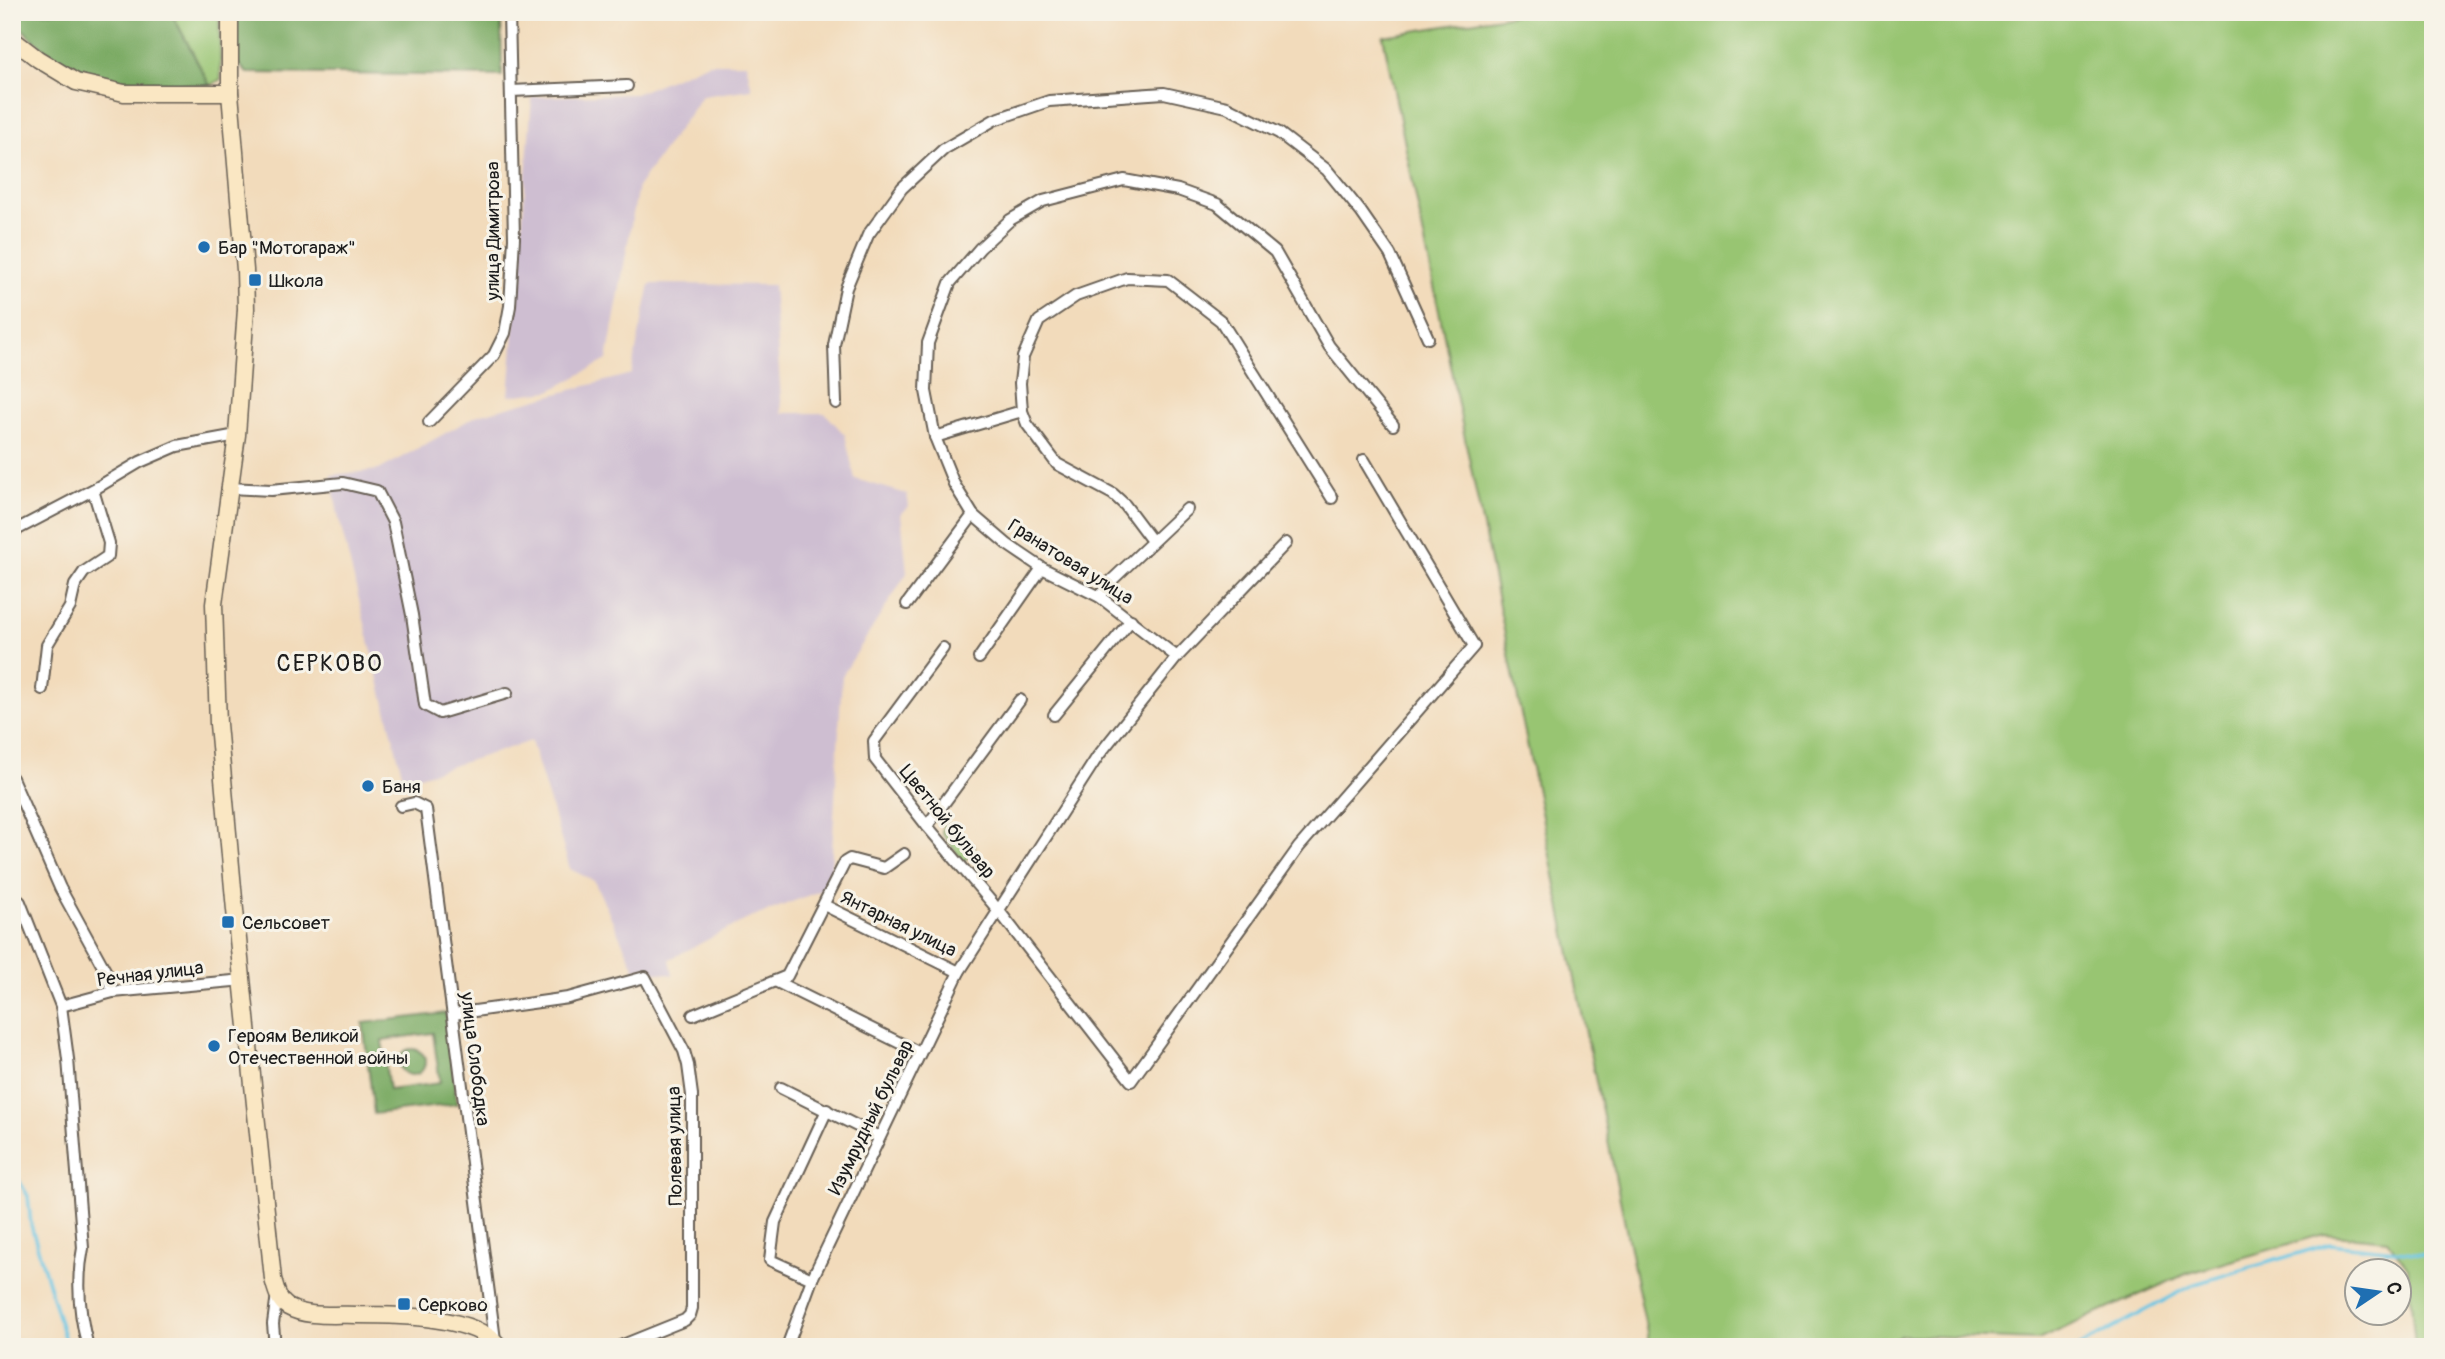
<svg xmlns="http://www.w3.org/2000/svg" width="2445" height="1359" viewBox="0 0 2445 1359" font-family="Pangolin,sans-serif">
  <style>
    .industrial { fill: #cebed1 }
    .green { fill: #98c572; stroke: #5a7047; stroke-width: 2 }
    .forest { fill: #7aaa64; stroke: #4b6340; stroke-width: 2; fill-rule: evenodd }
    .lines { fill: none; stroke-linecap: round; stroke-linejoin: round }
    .stream { stroke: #65c4e3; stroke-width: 3.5 }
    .street-casing { stroke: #675f54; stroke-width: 14 }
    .secondary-casing { stroke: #675f54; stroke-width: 19 }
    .street { stroke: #fff; stroke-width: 10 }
    .secondary { stroke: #fae7c3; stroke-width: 16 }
    .poi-dot { fill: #1f6fb2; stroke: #f7f3e8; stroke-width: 2.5 }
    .labels { text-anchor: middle; stroke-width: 6; stroke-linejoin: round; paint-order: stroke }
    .street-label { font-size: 19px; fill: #1c1c1c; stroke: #f7f3e8 }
    .poi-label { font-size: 19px; fill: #1c1c1c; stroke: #f7f3e8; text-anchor: start }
    .quarter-label { font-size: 23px; letter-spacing: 2px; fill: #1c1c1c; stroke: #f7f3e8 }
  </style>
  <rect width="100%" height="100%" fill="#f7f3e8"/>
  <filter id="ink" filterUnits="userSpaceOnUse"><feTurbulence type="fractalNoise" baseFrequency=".0143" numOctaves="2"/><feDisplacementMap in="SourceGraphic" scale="14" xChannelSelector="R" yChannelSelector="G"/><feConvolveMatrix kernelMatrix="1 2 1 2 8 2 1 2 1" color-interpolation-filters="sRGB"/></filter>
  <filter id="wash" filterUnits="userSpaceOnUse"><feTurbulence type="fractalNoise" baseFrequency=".00686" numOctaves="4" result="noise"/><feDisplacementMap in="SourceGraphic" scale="28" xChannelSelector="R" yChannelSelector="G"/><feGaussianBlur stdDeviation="1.57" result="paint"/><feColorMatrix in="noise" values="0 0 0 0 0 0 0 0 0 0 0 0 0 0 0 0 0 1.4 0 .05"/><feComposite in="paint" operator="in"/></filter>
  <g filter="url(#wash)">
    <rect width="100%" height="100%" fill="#f2dbbb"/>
    <!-- industrial -->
    <g class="industrial">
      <path d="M709,63H746L752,89L702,96L638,186L607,360L550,391L509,396L532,97L635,94Z"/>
      <path d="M650,284L773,285L782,413H825L845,435L855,479L907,494L909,506L901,513L907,573L842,676L830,887L748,919L670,959L673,975L635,969L594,881L570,869L531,741L404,781L338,515L331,475L379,470L478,415L631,374Z"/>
    </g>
    <!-- green -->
    <g class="green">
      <path d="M171,12H219L221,79L210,86Z"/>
      <path d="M1531,12H2433V1347H2415L2408,1268L2387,1240L2324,1234L2186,1274L2038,1340L1901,1335L1884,1347H1650L1383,36Z"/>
      <path d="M943,824H949L975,847L964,863L942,833Z"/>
    </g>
    <!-- forest -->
    <g class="forest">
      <path d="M12,12H171L210,86L103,79L53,57L12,20Z"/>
      <path d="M233,12H501L502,76L247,73L232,57Z"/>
      <path d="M446,1013L457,1104L374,1114L363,1023ZM433,1033L440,1083L389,1090L382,1040Z"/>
      <circle cx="412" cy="1062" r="13"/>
    </g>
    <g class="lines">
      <!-- stream -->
      <g class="stream">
        <path d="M12,1169L28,1196L31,1225L67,1347"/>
        <path d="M2078,1347L2195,1284L2330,1244L2433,1255"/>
      </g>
    </g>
  </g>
  <g filter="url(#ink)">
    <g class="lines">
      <defs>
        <g id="street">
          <path d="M511,91L627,86"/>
          <path d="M836,403L834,345L846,288L868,235L902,188L944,149L994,120L1049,101L1164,93L1227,107L1279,133L1327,170L1361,212L1390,254L1428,338"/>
          <path d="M429,422L494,355L505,333L510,306L514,238L509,12"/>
          <path d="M935,437L1022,411"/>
          <path d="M229,488L271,490L343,483L377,491L393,522L412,615L425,705L440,713L507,693"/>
          <path d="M12,532L98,487L140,462L177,446L237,435"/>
          <path d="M1152,541L1125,505L1113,494L1057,464L1027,424L1022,411L1020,383L1023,357L1039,321L1076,296L1127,278L1168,280L1221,321L1332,498"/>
          <path d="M1100,597L1111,581L1187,509"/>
          <path d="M907,604L973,515"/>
          <path d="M943,648L874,741L875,759L927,826L999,911L1131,1081L1299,847L1474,646L1364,460"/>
          <path d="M1177,657L1100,597L1042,568L1008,545L973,515L954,484L935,437L926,391L928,343L950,283L980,248L1010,220L1043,201L1124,180L1178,190L1217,204L1275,252L1329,346L1393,425"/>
          <path d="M979,658L1042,568"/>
          <path d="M42,689L47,645L70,607L75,585L84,572L108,556L109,543L93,490"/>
          <path d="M1054,715L1131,620"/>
          <path d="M12,778L60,888L106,972L113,992"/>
          <path d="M401,806L414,803L426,809L495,1340"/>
          <path d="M927,826L1020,700"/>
          <path d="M12,895L20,902L61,1006L68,1059L83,1248C76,1282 79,1314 88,1347"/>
          <path d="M824,905L959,972"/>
          <path d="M775,981L920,1053"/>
          <path d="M61,1006L113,992L244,980"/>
          <path d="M453,1014L568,998L645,977L684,1051L688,1065L692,1095V1308L690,1315L685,1320L618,1347"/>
          <path d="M693,1015L787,976L845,862L850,859L884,868L904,854"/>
          <path d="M781,1088L879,1137"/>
          <path d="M812,1279L770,1260L775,1222L827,1110"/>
          <path d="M275,1347L273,1324L277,1294"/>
          <path d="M787,1347L812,1279L959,972L1098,756L1177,657L1286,543"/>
        </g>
        <g id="secondary">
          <path d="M230,12V93L245,270L246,309L237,435L214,604L218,724L235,910L273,1279C276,1289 278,1301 288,1307C307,1318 336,1314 357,1315C396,1315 474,1315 500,1347"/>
          <path d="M12,39L38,59L76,82L124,93H230"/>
        </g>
      </defs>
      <!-- street casing -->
      <use href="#street" class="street-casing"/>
      <!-- secondary casing -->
      <use href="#secondary" class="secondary-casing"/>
      <!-- street -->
      <use href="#street" class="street"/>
      <!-- secondary -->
      <use href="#secondary" class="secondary"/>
    </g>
  </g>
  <!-- markers -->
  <g class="poi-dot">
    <circle cx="204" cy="247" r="7"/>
    <rect x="248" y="273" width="14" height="14" rx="3.5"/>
    <circle cx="368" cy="786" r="7"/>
    <rect x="221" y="915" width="14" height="14" rx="3.5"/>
    <circle cx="214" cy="1046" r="7"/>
    <rect x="397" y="1297" width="14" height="14" rx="3.5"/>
  </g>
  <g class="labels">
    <!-- street labels -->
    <g class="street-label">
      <text transform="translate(492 231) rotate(-90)" y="7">улица Димитрова</text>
      <text transform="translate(1071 561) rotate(32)" y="7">Гранатовая улица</text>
      <text transform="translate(948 821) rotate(51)" y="7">Цветной бульвар</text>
      <text transform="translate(899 923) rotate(26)" y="7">Янтарная улица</text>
      <text transform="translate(150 973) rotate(-7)" y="7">Речная улица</text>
      <text transform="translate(476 1059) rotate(83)" y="7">улица Слободка</text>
      <text transform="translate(870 1117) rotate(-64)" y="7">Изумрудный бульвар</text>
      <text transform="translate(674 1146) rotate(-91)" y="7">Полевая улица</text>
    </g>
    <!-- poi labels -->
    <g class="poi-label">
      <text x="218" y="254">Бар "Мотогараж"</text>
      <text x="269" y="287">Школа</text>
      <text x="382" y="793">Баня</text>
      <text x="242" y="929">Сельсовет</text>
      <text x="228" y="1042">Героям Великой<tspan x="228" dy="22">Отечественной войны</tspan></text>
      <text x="418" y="1311">Серково</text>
    </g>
    <!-- quarter labels -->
    <g class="quarter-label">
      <text x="330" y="671">СЕРКОВО</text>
    </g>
  </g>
  <!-- margin -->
  <rect width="2445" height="1359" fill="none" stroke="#f7f3e8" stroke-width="42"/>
  <!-- north arrow -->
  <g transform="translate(2378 1292) rotate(77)"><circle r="33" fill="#f7f3e8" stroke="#9f9d96" stroke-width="2"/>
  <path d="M0-5L12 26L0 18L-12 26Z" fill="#1f6fb2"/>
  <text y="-10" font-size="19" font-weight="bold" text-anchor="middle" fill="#1c1c1c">С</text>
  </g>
</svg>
